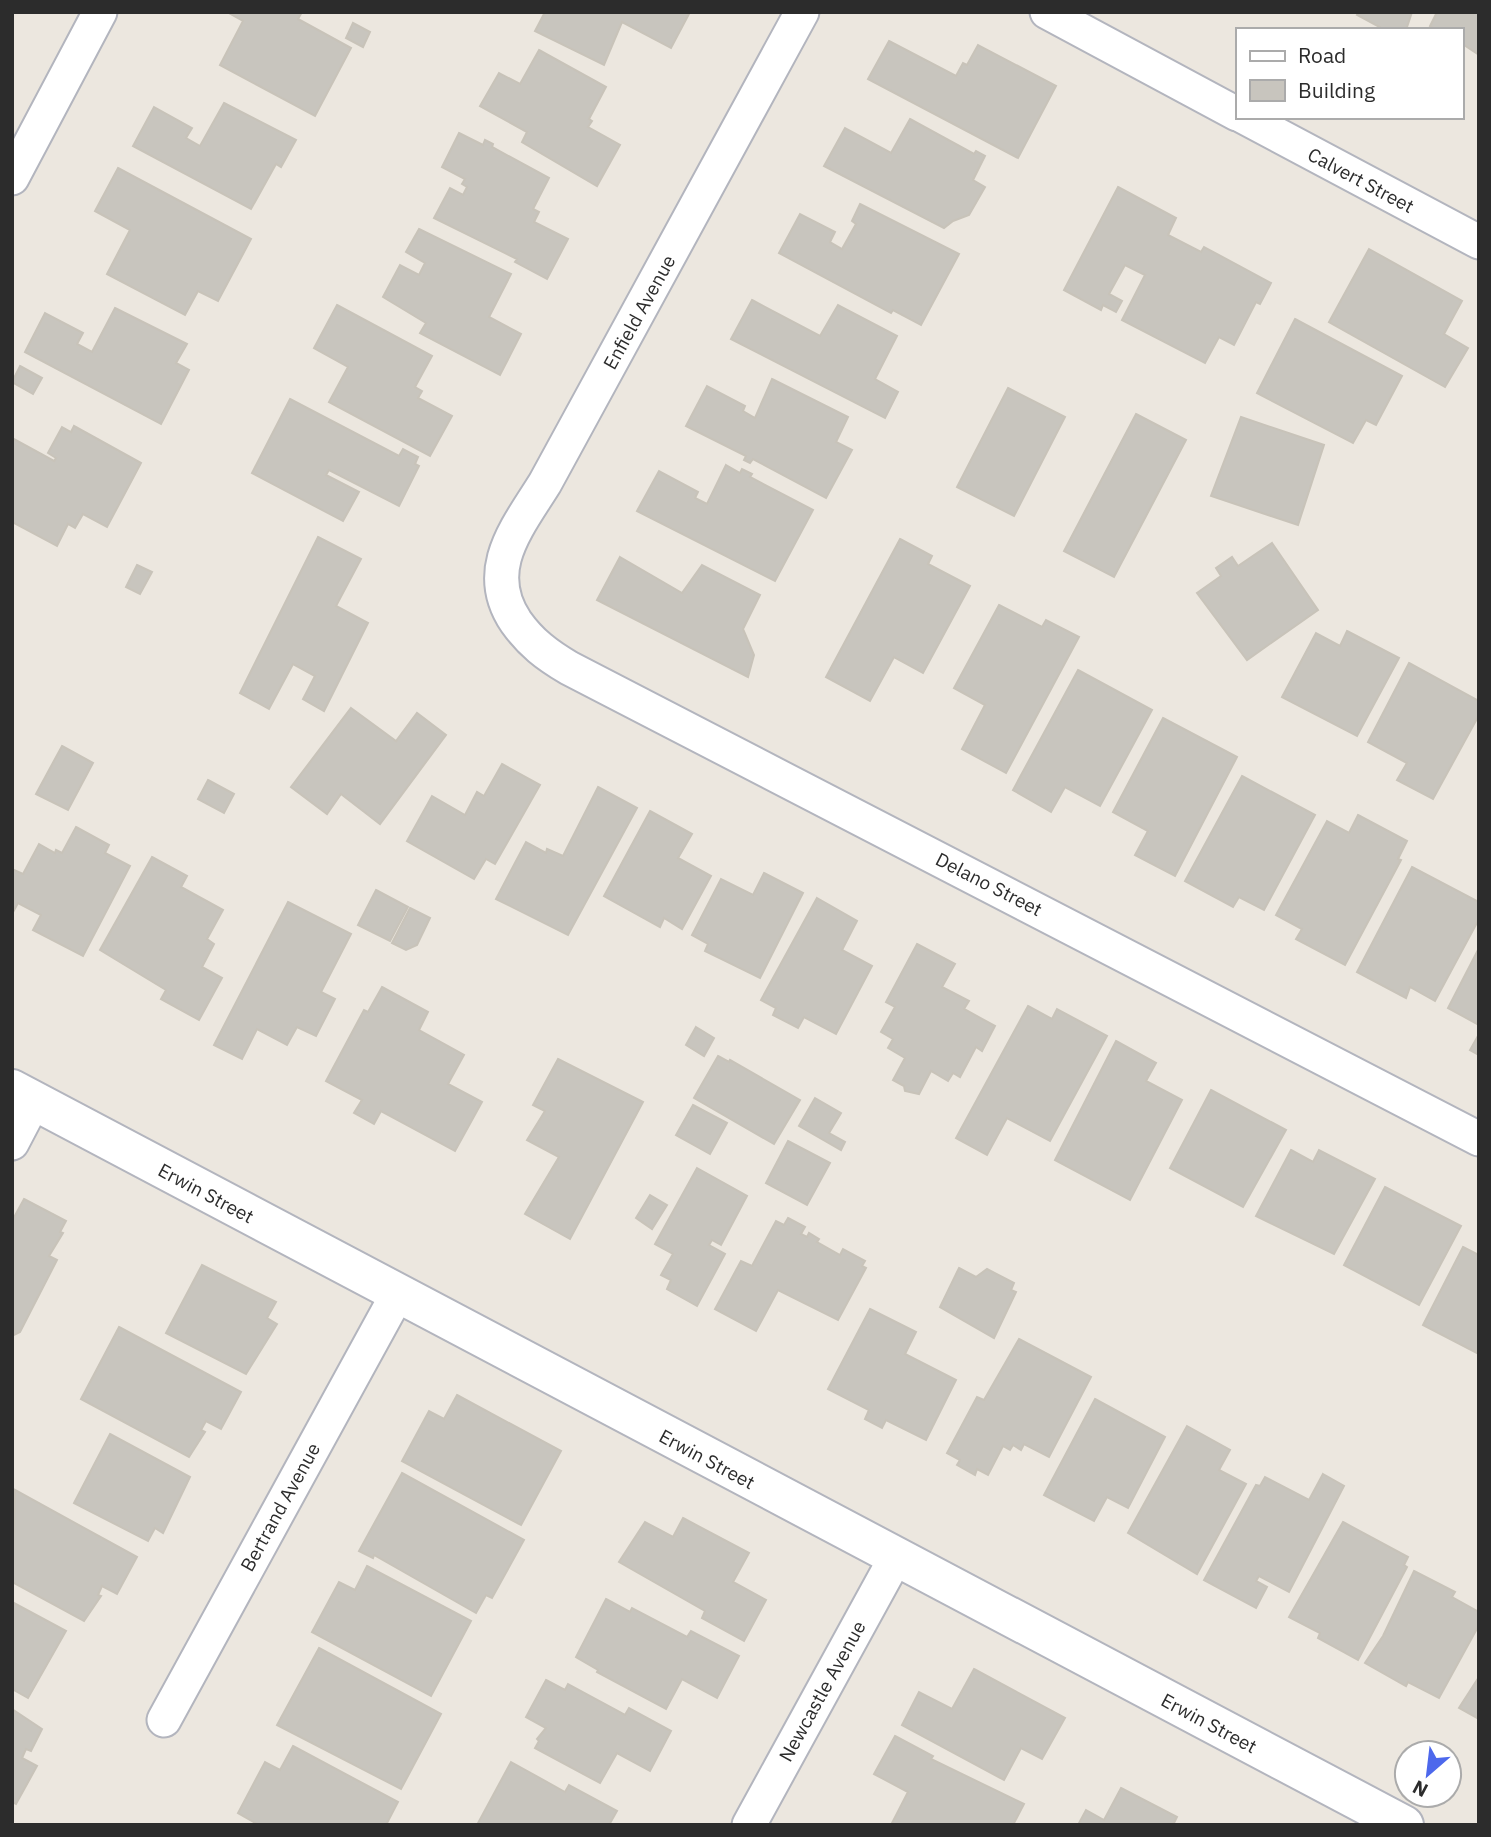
<svg xmlns="http://www.w3.org/2000/svg" width="1491" height="1837" viewBox="0 0 1491 1837" font-family="'IBM Plex Sans',sans-serif">
  <style>
    .building { fill: #c8c5be; stroke: #c8c3b9; stroke-width: 2 }
    .lines { fill: none; stroke-linecap: round; stroke-linejoin: round }
    .street-casing { stroke: #b3b5be; stroke-width: 37 }
    .secondary-casing { stroke: #b3b5be; stroke-width: 42 }
    .street { stroke: #fff; stroke-width: 33 }
    .secondary { stroke: #fff; stroke-width: 38 }
    .labels { text-anchor: middle; stroke-width: 6; stroke-linejoin: round; paint-order: stroke }
    .street-label { font-size: 19px; fill: #2c2c2c; stroke: #fff }
  </style>
  <rect width="100%" height="100%" fill="#ece7df"/>
  <!-- building -->
  <g class="building">
    <path d="M227,12H302L298,19L351,48L315,116L220,65L243,21Z"/>
    <path d="M545,12H690L671,48L622,22L604,65L535,31Z"/>
    <path d="M1359,12H1412L1406,30H1385L1357,15Z"/>
    <path d="M1437,12H1479V55L1461,43V30H1437L1430,26Z"/>
    <path d="M353,23L370,32L363,47L346,38Z"/>
    <path d="M889,41L956,76L963,63L967,65L978,45L1056,86L1018,158L868,79Z"/>
    <path d="M539,50L606,87L589,119L592,121L588,127L620,145L597,186L522,142L527,132L480,106L499,73L520,84Z"/>
    <path d="M224,103L296,140L281,167L276,164L251,209L133,146L154,107L192,128L186,138L200,146Z"/>
    <path d="M910,119L974,154L976,151L985,156L973,180L985,187L969,215L953,221L944,228L824,166L845,128L891,153Z"/>
    <path d="M459,133L483,145L485,140L493,144L492,147L549,178L533,209L539,212L534,222L568,239L547,279L515,262L517,259L434,218L450,188L463,195L467,187L462,184L465,179L442,167Z"/>
    <path d="M118,168L251,239L218,301L198,291L185,315L107,274L130,230L95,211Z"/>
    <path d="M1118,187L1176,218L1168,235L1201,252L1204,247L1271,283L1260,304L1256,302L1234,345L1219,337L1205,363L1122,320L1145,275L1125,265L1109,294L1122,301L1116,312L1103,305L1101,310L1064,290Z"/>
    <path d="M860,204L959,254L921,325L893,310L891,313L779,253L800,214L835,232L830,242L842,249L856,224L852,221Z"/>
    <path d="M419,229L511,274L489,317L521,334L500,375L420,333L426,323L383,297L400,265L419,275L425,263L406,252Z"/>
    <path d="M1369,249L1462,301L1444,334L1468,348L1445,387L1329,322Z"/>
    <path d="M752,300L820,336L838,305L897,336L875,379L898,392L885,418L731,339Z"/>
    <path d="M337,305L432,356L415,387L422,391L418,398L452,416L430,456L329,402L348,367L314,348Z"/>
    <path d="M115,308L187,344L176,363L189,370L161,424L25,352L45,313L83,333L77,344L92,352Z"/>
    <path d="M1295,319L1402,376L1376,425L1366,420L1353,443L1257,393Z"/>
    <path d="M20,366L42,378L33,394L12,382Z"/>
    <path d="M772,379L848,417L836,442L852,450L826,498L753,459L750,463L744,460L746,456L686,426L707,386L745,406L743,411L755,418Z"/>
    <path d="M1008,388L1065,417L1014,516L957,487Z"/>
    <path d="M290,399L399,456L403,449L418,457L415,464L419,466L399,506L329,470L326,475L359,492L343,521L252,473Z"/>
    <path d="M1136,414L1186,440L1114,577L1064,551Z"/>
    <path d="M1241,417L1324,445L1298,525L1211,496Z"/>
    <path d="M74,426L141,463L107,527L83,514L75,528L68,524L57,546L12,522V438L54,461L56,458L48,453L62,427L71,432Z"/>
    <path d="M726,465L740,473L742,469L752,474L750,477L813,510L775,581L637,511L659,471L698,492L695,498L707,504Z"/>
    <path d="M318,537L361,559L336,606L368,623L324,711L303,699L315,676L293,664L269,709L240,693Z"/>
    <path d="M900,539L932,556L928,564L970,586L923,673L894,657L870,701L826,677Z"/>
    <path d="M1272,543L1318,610L1247,660L1197,593L1221,576L1216,568L1232,557L1238,566Z"/>
    <path d="M620,557L682,593L702,565L760,595L743,629L754,655L748,677L597,600Z"/>
    <path d="M137,565L152,572L140,594L126,587Z"/>
    <path d="M999,605L1042,627L1046,620L1079,637L1006,773L962,749L985,705L954,688Z"/>
    <path d="M1347,631L1399,658L1357,736L1282,697L1316,633L1340,646Z"/>
    <path d="M1409,663L1479,701V715L1433,799L1397,780L1407,763L1368,742Z"/>
    <path d="M1078,670L1152,710L1100,806L1065,787L1051,812L1013,790Z"/>
    <path d="M351,708L396,741L417,713L446,735L380,824L341,794L327,814L291,787Z"/>
    <path d="M1163,718L1237,757L1175,876L1135,855L1148,831L1113,812Z"/>
    <path d="M62,746L93,763L68,810L36,794Z"/>
    <path d="M502,764L540,785L495,864L486,859L474,879L407,841L432,796L465,815L477,792L484,796Z"/>
    <path d="M1242,776L1315,815L1264,910L1239,897L1233,907L1185,881Z"/>
    <path d="M208,780L234,794L224,813L198,799Z"/>
    <path d="M598,787L637,808L568,935L496,899L526,842L546,853L547,849L563,856Z"/>
    <path d="M650,811L692,834L678,858L711,876L682,929L664,918L660,927L604,896Z"/>
    <path d="M1358,815L1407,841L1398,859L1401,860L1345,965L1296,939L1302,929L1276,915L1327,821L1349,833Z"/>
    <path d="M76,827L109,845L105,853L130,866L83,956L33,930L41,915L18,903L12,914V869L23,874L39,844L55,853L56,850L62,853Z"/>
    <path d="M152,857L187,876L181,887L223,910L207,939L214,944L202,967L222,978L199,1020L161,999L166,990L100,950Z"/>
    <path d="M1412,867L1479,902V919L1435,1001L1410,987L1406,998L1357,972Z"/>
    <path d="M764,873L803,893L760,978L705,951L708,944L692,935L721,879L753,895Z"/>
    <path d="M376,890L408,907L390,941L358,925Z"/>
    <path d="M817,898L857,921L842,950L872,966L836,1034L804,1017L798,1028L773,1015L776,1008L761,1000Z"/>
    <path d="M288,902L351,934L321,992L335,999L316,1036L297,1027L287,1045L257,1029L242,1059L214,1045Z"/>
    <path d="M410,908L430,918L417,945L406,950L392,943Z"/>
    <path d="M917,944L955,964L942,987L969,1001L964,1009L995,1026L982,1051L976,1047L960,1077L953,1073L948,1081L931,1071L919,1094L905,1091L904,1086L893,1080L905,1058L888,1048L893,1039L881,1032L895,1007L886,1002Z"/>
    <path d="M1479,948V1025L1448,1008Z"/>
    <path d="M382,987L428,1012L419,1030L464,1055L448,1084L482,1102L455,1151L381,1111L374,1124L354,1113L362,1100L326,1081L364,1010L368,1012Z"/>
    <path d="M1028,1006L1052,1019L1057,1009L1107,1036L1050,1141L1007,1118L987,1155L956,1138Z"/>
    <path d="M696,1027L714,1038L704,1056L686,1045Z"/>
    <path d="M1479,1034V1055L1470,1050Z"/>
    <path d="M1116,1041L1156,1063L1146,1081L1182,1100L1130,1200L1055,1160Z"/>
    <path d="M718,1056L729,1062L730,1060L800,1100L774,1144L694,1098Z"/>
    <path d="M558,1059L643,1102L570,1239L525,1214L559,1157L527,1140L545,1111L533,1105Z"/>
    <path d="M1211,1090L1286,1130L1243,1207L1170,1168Z"/>
    <path d="M815,1098L841,1113L829,1133L845,1142L841,1150L799,1126Z"/>
    <path d="M693,1105L727,1123L710,1154L676,1135Z"/>
    <path d="M788,1141L830,1163L807,1205L766,1183Z"/>
    <path d="M1291,1150L1313,1162L1319,1150L1375,1179L1334,1254L1256,1216Z"/>
    <path d="M697,1168L747,1196L721,1245L712,1240L709,1245L725,1254L697,1306L667,1289L671,1280L661,1275L673,1254L655,1244Z"/>
    <path d="M1385,1187L1461,1226L1419,1305L1344,1265Z"/>
    <path d="M650,1195L667,1205L652,1229L636,1218Z"/>
    <path d="M24,1199L66,1221L60,1232L63,1233L49,1256L57,1260L20,1332L12,1336V1221Z"/>
    <path d="M788,1218L805,1227L801,1234L807,1237L809,1233L819,1239L817,1242L840,1255L843,1249L865,1261L862,1266L866,1268L838,1320L778,1290L756,1331L715,1309L741,1261L752,1266L776,1221L784,1225Z"/>
    <path d="M1463,1247L1479,1255V1354L1423,1325Z"/>
    <path d="M202,1265L276,1302L267,1318L277,1324L246,1374L166,1333Z"/>
    <path d="M959,1268L976,1277L987,1269L1014,1283L1011,1290L1016,1292L994,1338L940,1307Z"/>
    <path d="M870,1309L916,1332L905,1354L956,1380L926,1440L886,1420L882,1428L865,1419L869,1410L828,1389Z"/>
    <path d="M119,1327L241,1392L221,1429L206,1421L201,1430L205,1432L189,1457L81,1399Z"/>
    <path d="M1019,1339L1091,1377L1049,1457L1024,1444L1021,1450L1013,1445L1010,1450L1003,1446L988,1475L977,1469L975,1475L957,1465L960,1460L947,1453L977,1397L984,1400Z"/>
    <path d="M457,1395L561,1451L521,1525L402,1461L429,1411L444,1419Z"/>
    <path d="M1095,1399L1165,1437L1128,1508L1107,1497L1094,1521L1044,1495Z"/>
    <path d="M1187,1426L1230,1450L1219,1470L1246,1484L1197,1574L1128,1533Z"/>
    <path d="M110,1434L190,1477L163,1533L155,1528L148,1541L74,1503Z"/>
    <path d="M402,1473L524,1540L492,1598L486,1595L476,1613L374,1555L373,1558L359,1551Z"/>
    <path d="M1323,1474L1344,1486L1289,1592L1259,1576L1256,1581L1267,1587L1256,1608L1204,1580L1256,1485L1260,1486L1265,1477L1309,1500Z"/>
    <path d="M15,1490L137,1557L117,1594L102,1586L98,1595L101,1596L84,1621L12,1582Z"/>
    <path d="M683,1518L749,1553L733,1582L766,1600L744,1641L702,1618L705,1611L619,1562L645,1522L673,1537Z"/>
    <path d="M1343,1522L1408,1557L1404,1565L1407,1567L1358,1660L1318,1638L1320,1633L1289,1617Z"/>
    <path d="M367,1566L471,1621L431,1696L312,1632L339,1582L355,1590Z"/>
    <path d="M1414,1571L1455,1592L1452,1597L1479,1612V1625L1439,1698L1408,1682L1406,1686L1365,1663L1383,1636Z"/>
    <path d="M606,1599L630,1612L632,1608L687,1637L691,1631L739,1656L717,1698L682,1679L666,1709L597,1672L598,1670L576,1657Z"/>
    <path d="M12,1602L66,1631L28,1698L12,1689Z"/>
    <path d="M319,1648L441,1714L401,1789L277,1725Z"/>
    <path d="M974,1669L1065,1718L1042,1759L1021,1748L1004,1780L902,1725L919,1692L952,1709Z"/>
    <path d="M1479,1677V1719L1459,1708Z"/>
    <path d="M546,1680L565,1690L568,1684L625,1715L629,1708L671,1731L650,1771L617,1753L600,1783L535,1748L539,1741L537,1739L546,1728L526,1717Z"/>
    <path d="M12,1709L42,1729L31,1751L26,1749L22,1758L37,1766L16,1804L12,1802Z"/>
    <path d="M895,1736L933,1756L931,1759L1024,1804L1013,1825H891L908,1792L874,1774Z"/>
    <path d="M293,1746L398,1802L386,1825H259L238,1813L265,1762L280,1770Z"/>
    <path d="M511,1762L565,1792L569,1785L617,1811L609,1825H477Z"/>
    <path d="M1121,1788L1177,1817L1173,1825H1078L1086,1810L1104,1820Z"/>
  </g>
  <g class="lines">
    <defs>
      <g id="street">
        <path d="M802,12L545,483C517,528 481,570 516,622C531,643 547,655 569,668L1479,1139"/>
        <path d="M1047,12L1237,114"/>
        <path d="M1244,117L1479,242"/>
        <path d="M12,178L100,12"/>
        <path d="M12,1143L34,1101"/>
        <path d="M164,1720L397,1295"/>
        <path d="M749,1825L896,1557"/>
      </g>
      <path id="secondary" d="M12,1089L1404,1825"/>
    </defs>
    <!-- street casing -->
    <use href="#street" class="street-casing"/>
    <!-- secondary casing -->
    <use href="#secondary" class="secondary-casing"/>
    <!-- street -->
    <use href="#street" class="street"/>
    <!-- secondary -->
    <use href="#secondary" class="secondary"/>
  </g>
  <g class="labels">
    <!-- street labels -->
    <g class="street-label">
      <text transform="translate(1361 180) rotate(28)" y="7">Calvert Street</text>
      <text transform="translate(639 312) rotate(-61)" y="7">Enfield Avenue</text>
      <text transform="translate(989 884) rotate(27)" y="7">Delano Street</text>
      <text transform="translate(206 1193) rotate(28)" y="7">Erwin Street</text>
      <text transform="translate(707 1459) rotate(28)" y="7">Erwin Street</text>
      <text transform="translate(280 1507) rotate(-61)" y="7">Bertrand Avenue</text>
      <text transform="translate(822 1691) rotate(-61)" y="7">Newcastle Avenue</text>
      <text transform="translate(1209 1723) rotate(28)" y="7">Erwin Street</text>
    </g>
  </g>
  <!-- border -->
  <rect width="1491" height="1837" fill="none" stroke="#2c2c2c" stroke-width="28"/>
  <!-- legend -->
  <rect x="1236" y="28" width="228" height="91" fill="#ffffff" stroke="#ababab" stroke-width="2"/>
  <rect x="1250" y="51" width="35" height="10" fill="#ffffff" stroke="#ababab" stroke-width="2"/>
  <text x="1298" y="63" font-size="21" fill="#2c2c2c">Road</text>
  <rect x="1250" y="80" width="35" height="21" fill="#c8c5be" stroke="#ababab" stroke-width="2"/>
  <text x="1298" y="98" font-size="21" fill="#2c2c2c">Building</text>
  <!-- north arrow -->
  <g transform="translate(1428 1774) rotate(208)"><circle r="33" fill="#ffffff" stroke="#ababab" stroke-width="2"/>
  <path d="M0-5L12 26L0 18L-12 26Z" fill="#4d68ec"/>
  <text y="-10" font-size="19" font-weight="bold" text-anchor="middle" fill="#2c2c2c">N</text>
  </g>
</svg>
